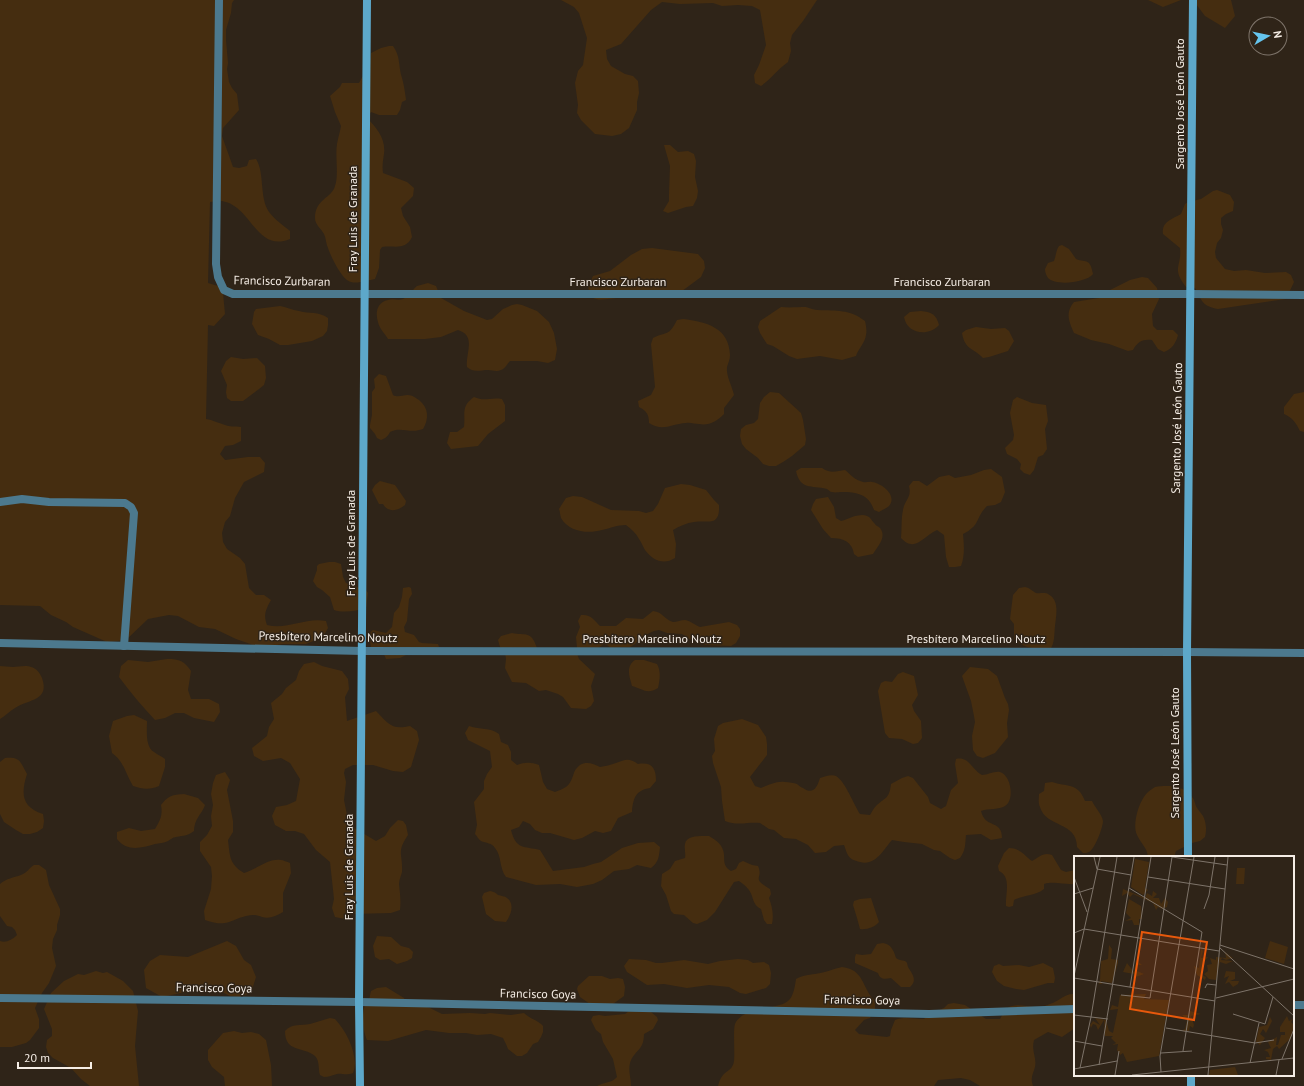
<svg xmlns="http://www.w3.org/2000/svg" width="1304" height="1086" viewBox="0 0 1304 1086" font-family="'PT Sans',sans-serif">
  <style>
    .green { fill: #452d10 }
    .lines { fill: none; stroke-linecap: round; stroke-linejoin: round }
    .lane { stroke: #4c798e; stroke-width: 8 }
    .street { stroke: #4c798e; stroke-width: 8 }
    .secondary { stroke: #5da8ca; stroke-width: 8 }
    .labels { text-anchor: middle; stroke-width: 3; stroke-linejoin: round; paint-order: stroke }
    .street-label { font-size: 12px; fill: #f5ede5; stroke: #2f2418 }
    .inset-road { fill: none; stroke: #7e746a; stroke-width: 1 }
    .view { fill: #e8590c; fill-opacity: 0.15; stroke: #e8590c; stroke-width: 2 }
    .inset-edge { fill: none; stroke: #f5ede5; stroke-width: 2 }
  </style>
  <rect width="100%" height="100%" fill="#2f2418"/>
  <!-- green -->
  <g class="green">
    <path d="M0,0H234L232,3L231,13L226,30V40L228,63L227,69L229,82L232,88L237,94L239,110L223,128L222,136L233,167L239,168L247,166L249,160L256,159C265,173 259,197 269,212C275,220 283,225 290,231V239C256,253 252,206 222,201C218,200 213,202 210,202L208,283L218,286L223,293L225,314L214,326L208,325L206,419C213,420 218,423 225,425C229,427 235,426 241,427V441L233,445L225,446L220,454L225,460L248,457H260L265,463L264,472L244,482L235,498L230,516L225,522L222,533L223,542L227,549L240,558L245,564L249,588L256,595H264L271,600C266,609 263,615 267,625C288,630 305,617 326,621L328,628L323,637L306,644H283L266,647L256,646L236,639L215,629L199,627L178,616L169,615L148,619L127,639L118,641L107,642L73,627L66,622L51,615L40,606L0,605Z"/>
    <path d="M561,0H817L803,21L792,35L790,43L791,51L788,62C778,69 771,79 761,86L755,83L754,75L759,65L766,45L760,10L752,6L738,5L722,6L713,3L680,4L662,2L651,10L621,44L606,50L607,59L611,66L625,74L633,76L638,81L639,93L637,102V110L629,128L621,134L612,136L595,134L581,120L577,113L578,105L575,83L578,71L583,65L587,38L579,13L574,7Z"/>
    <path d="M1148,0H1181L1163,7Z"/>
    <path d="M1193,0H1231L1235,16L1225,28L1205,16Z"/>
    <path d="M389,46H393C401,57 398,66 402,78C404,85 405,92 406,100L402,102L400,110L397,115H379L371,112L367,118C377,128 386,139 384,154C383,161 382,166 383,173L407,182L414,188L413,196L401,208L403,216L410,227L412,237C405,251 395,245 382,247L380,250L379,268L375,279C368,280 358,284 351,282C342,280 331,257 328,248C326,244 326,238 324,234C321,228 315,225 315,218C315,199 332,198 335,186C339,175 335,156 337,144C338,138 340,132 341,126L335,112L330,96L340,87L342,83H359C364,74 371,63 371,53L381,48Z"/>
    <path d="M664,145H670L678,152L688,151L694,154L696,161L695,177L698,191L697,198L693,206L686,207L668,213L663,211L669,201V194L670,166Z"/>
    <path d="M1217,190L1230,195L1234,202L1233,211L1226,214L1221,218V224L1223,230L1221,238L1217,243L1215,252L1216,258L1225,269L1234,271L1246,270L1265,273L1286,272L1291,275L1294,282L1286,299L1218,309C1202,306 1202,301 1195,288L1186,287C1171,268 1182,267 1180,248L1163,234C1161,222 1172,219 1181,214L1185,204L1188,202L1201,199L1213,191Z"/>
    <path d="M1062,245L1069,249L1076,259C1087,263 1090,258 1093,274C1086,283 1055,286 1048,278C1046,275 1045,272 1045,269L1048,263L1054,261C1056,256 1056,250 1059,246Z"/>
    <path d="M652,248L698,254L704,261L705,268L701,277L678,294L661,298L658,296C645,297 632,297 619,298C609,298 600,302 591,297L588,287L593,276L610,271L631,255L642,249Z"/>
    <path d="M1142,277L1148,278L1157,288L1159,299L1152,314L1153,326L1157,330H1173L1178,335C1176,343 1172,349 1164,352L1158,349L1152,340C1143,339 1138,341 1133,350L1128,351L1109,344L1091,340L1074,333C1069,321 1065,313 1074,302L1099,298L1110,290L1130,280Z"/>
    <path d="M428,283L436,286L441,298L464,311L487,320L492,319L503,309L512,305L517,304L522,305L537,311L549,322L554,333L557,349L555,360L548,363L537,361H510C507,364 505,369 501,370C496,372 493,370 488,370C480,370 473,373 467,367C465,354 477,336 458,330L441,337L425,339H388C385,334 379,328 378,322C375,313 377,302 388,300C393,298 398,301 403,299C410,296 412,290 417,286Z"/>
    <path d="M280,306C286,307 292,310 299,311C310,314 318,311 328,318V325L327,331L323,336L312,341L288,345H280L269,339L258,335L252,324L254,312L256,309Z"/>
    <path d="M781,307C789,308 798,307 806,307C810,308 814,310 818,310C837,311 849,309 865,321C866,325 867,331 866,335C865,343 858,349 856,356L842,360L820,356L797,359L789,356L773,346L767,344L760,333L758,327L760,321Z"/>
    <path d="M921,311C931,312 936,314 939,325C928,337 907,334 904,317L910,312Z"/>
    <path d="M683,319C706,322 729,327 730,355C730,360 728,363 727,367C726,376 732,386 734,395L724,408V414C717,421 709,426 699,424C695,424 690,422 686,423C671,424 663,432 649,423C649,415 647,411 639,407L638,401L651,395L655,387L651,344L653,338C668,331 669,336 677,320Z"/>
    <path d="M976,327L991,329L1005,328L1009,331L1014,341L1008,351L989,357L983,358C972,347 965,350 962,333L966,330Z"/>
    <path d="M231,357L243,359L257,358L265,366L266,378L264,385L259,389L243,401H231L227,398L226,392L227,385L221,371L226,361Z"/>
    <path d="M379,374L386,376L393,395C398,398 402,395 408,395C412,395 416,398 419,400C429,408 429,419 423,429C410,434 401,426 390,432C388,436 386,438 381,440L377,438L375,434L370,428V425L372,415V392L375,388L374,379Z"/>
    <path d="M770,392L779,393L801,413L803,420L806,439L805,445L792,456L783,462L776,466H769L763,464L758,458L746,449L742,444L740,436L741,429L746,425L754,423L758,419L760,403L764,397Z"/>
    <path d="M1304,392V432L1300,431C1296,423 1293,418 1284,414V407L1294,394Z"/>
    <path d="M474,397C485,402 490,397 502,399L505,405V421L488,434L478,446L451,449L447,443L450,432H457L464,427C466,414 460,407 474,397Z"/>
    <path d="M1017,397L1032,403L1046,405L1048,421L1045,429L1047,449L1043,455L1038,457L1034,470L1030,475L1024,473L1020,469L1021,464L1017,459L1007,454L1005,448L1013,440L1014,435L1010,413L1013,400Z"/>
    <path d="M801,468H822C830,474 837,471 845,470C851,475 855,480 863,482C866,483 869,481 872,482C881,483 898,495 889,506C887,508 882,510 879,512L874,510C869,494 856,492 842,492C839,492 835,493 832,492C830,492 829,490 827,489C811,485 800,490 796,471Z"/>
    <path d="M991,469L1002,477L1005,492L1001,502L995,505L987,506C975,518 981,525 963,534C964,544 965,556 961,566L955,567H949L946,557L944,535L937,530C922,537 915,553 901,538C902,528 901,519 903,510C905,499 912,498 909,486L913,481H919L927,486L939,477L949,475L955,478L971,475L984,470Z"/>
    <path d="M380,481L395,485L406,501L405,505C398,511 388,513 383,504H379L372,490L375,485Z"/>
    <path d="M681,484L690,485L706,490L714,500L719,505C720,527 709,520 694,522C687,523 679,526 673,530L676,544L675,558C664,565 653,561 645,550C643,547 642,543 639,539C636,533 631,529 626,525C617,525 611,528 602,530C588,534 569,532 561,518C560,515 560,511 559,509L566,498L573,496L582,497L611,510L639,511L646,513L653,511L658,504L665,488Z"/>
    <path d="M828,497L834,507L836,518L841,521C849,519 854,515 863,515C871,516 870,519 875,524C876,526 878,526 880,528C887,537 878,546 873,554L858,557L854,554C852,542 844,538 831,538L823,529L811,510L813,504L816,499Z"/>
    <path d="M329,562H335L341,564L343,577L346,583L366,590L368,593L366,608C357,611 343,613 334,610L330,597L322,590L317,587L313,581L317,570V566L319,564Z"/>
    <path d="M409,587L411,588L412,594L409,599L407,621L404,627L405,632L414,635L419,642L422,643L438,644L439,647L408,654L400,658L386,659L383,652L371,647C370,640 367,634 373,630L386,633L392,627L394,613L399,607L402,597L403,588Z"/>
    <path d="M1025,587C1030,588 1032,591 1036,593C1040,594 1045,592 1048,594C1060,600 1056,616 1055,626C1054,635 1055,642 1050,650C1036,649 1024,649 1014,639V624L1010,619L1013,595L1019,588Z"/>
    <path d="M653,611C663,612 665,620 673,622C677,622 681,620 685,620C691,621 695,625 700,627L729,622L737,625L740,629V636L736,643L731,646L707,645L694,642L682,634L667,633L659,630L654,631L641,637L635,644L630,647L611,648L607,645L604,644L598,648H577L576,637L580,627L578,621L581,615C591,614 594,620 600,626H616L626,618L643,619Z"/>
    <path d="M512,633C526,636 531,630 537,648L576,651L579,659L595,674L591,686L594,701L591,706L586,709L571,708L563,697L558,694L546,690L539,691L526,683L512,682L505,668L506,659L505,652L500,647L498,640L501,636Z"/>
    <path d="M167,659C180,659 184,661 191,671L188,690L191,699H209L219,704L220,712L214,722L194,718L184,713H175L165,718L155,720C142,706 130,692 119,677L121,666L128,660L148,662Z"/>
    <path d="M635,660H644L657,664C661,671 660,680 658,688C647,695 643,689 632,686C630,677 625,667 635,660Z"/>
    <path d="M314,662L322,666L342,671L348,679L349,689L345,697L347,721L376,711C389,724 391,730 410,726L417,731L419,740L411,767L403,772L393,771L373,765H353L345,769L344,773L346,782L344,800L349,825L376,841L385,836L390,828L398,820L403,821L406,825L408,835C396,853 403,853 402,872C401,876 399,880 399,884C400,893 401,901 400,910L391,913L352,914L345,919L335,917L332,908L334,899L330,862L316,850L304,834L295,831H286L275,825L272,816L276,807L287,805L296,801L300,779L290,763L281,758L263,761L254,756L252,748L267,736L269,727L274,719L271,703L282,694L286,688L296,680L299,671L304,664Z"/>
    <path d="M0,666C4,666 8,667 13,667C18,667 26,665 31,667C36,668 40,673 42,678C50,701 29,699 15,708C10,711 5,716 0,719Z"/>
    <path d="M970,667L988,669L997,676L1005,698L1008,704L1009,710L1007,723L1008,737L995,753L983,758L977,756L973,750L972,736L975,722L974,716L971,701L962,676Z"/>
    <path d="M903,672L914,676L918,695L912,705L914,711L921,721L922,738L918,743L913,744L902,739L889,738L885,733L878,691L881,683L885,681L892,682L898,674Z"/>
    <path d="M134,715L147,721C147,730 145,747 154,752C158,755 161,756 165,759V767L159,786C150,790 142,789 133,786C126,775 124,761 112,753L109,736L113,721L127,716Z"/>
    <path d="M742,719L758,725L766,737L767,744V755L750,777L755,786L761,788C769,785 776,781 785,782C789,782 794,783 797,784C798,785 802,788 803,788C813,795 817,788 820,778C824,777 831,774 836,776C845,781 854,805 860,814L870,815C872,812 873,809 876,806C885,797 889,800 891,784L902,778L908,776L913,778L928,797L930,803L941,809L946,806L951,790L958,783L955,764L956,759C969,756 972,770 982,775C988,775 994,771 1000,772C1011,775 1015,800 1005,806C999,810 989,808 981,811C985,829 1002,819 1002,838L991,840L981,834L966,835C965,844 966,850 960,858L955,860L950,858L940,851L934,850L922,844L904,842L892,840C883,850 876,866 860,862C848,859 848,856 844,845L834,846L826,852L815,853L808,845L796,839L784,838L774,830L769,829L760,823C748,822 737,826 725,821L722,801L721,787L713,763L712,756L715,751L714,739L718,726L723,723Z"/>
    <path d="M469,726C481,730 489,727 499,734L501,742L508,745L511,752V760L517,765C525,762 531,762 539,765L543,782L547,789L555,792C560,790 566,788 569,784C573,779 573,773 576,769C583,760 592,763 600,767C605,766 611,765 616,763C626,759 629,758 638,764C652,762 656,768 656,781L650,788C636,790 633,798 632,812L618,818L611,831L603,833L595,831L582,838L574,840L550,833H542L535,830L530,824L523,821L519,827L511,830C516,850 524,846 540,850L553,871L584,867L593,864L601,862L622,848L638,843L654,842L660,847C659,856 659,862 651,868L637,865L629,869L614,871L602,880L593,884L577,887L560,884L536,885L506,877C499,868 502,856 495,848C492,843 486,843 481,841C479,840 477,836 475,834L477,825L474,802L484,789V781L487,774L492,767L490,751L468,740L465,733Z"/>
    <path d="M5,758C20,757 20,761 27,774C21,793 21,807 43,814L44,821L43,828L37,832L30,834H23L16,830L4,822L0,814V762Z"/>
    <path d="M225,772L230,780L227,790L233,821V832L228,840C230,856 229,864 244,873C256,870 268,858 281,860C283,860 287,862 290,863L291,873L283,893V912C276,916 270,919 262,917C259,916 257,915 253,915C231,917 230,929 205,920L204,911L211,889L212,876L211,867L200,851V842L207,835L212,826L211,816L213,805L211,794L213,783L216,775Z"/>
    <path d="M1052,782C1066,787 1078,782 1085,801H1092C1095,808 1102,814 1103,821C1103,827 1095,849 1089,852C1087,853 1085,853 1083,853L1077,847C1077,821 1046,828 1040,807C1038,803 1039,798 1039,794L1044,791L1045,783Z"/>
    <path d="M1155,787C1167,785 1184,785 1192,797C1195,800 1195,805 1197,808C1199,811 1201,813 1203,816C1206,822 1207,830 1205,837L1200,841L1192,843L1176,851L1174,857H1148C1147,847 1141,844 1137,835C1132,824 1139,801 1147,793C1149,791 1152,789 1155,787Z"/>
    <path d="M184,794L198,798L205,805C201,816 195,817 194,831C185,837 185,835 176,837C173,837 170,840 168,841C164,843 159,843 155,844C141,848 127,852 117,839V832L129,828L141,831L155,829C160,821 163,815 161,805C169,795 172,795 184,794Z"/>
    <path d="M709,836C714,839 721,843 723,850C726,858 721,865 731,871L736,869L739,863L743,861L752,865L758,866C764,880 750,877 770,889L771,894L769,898C772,906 774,915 772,924H767L764,920L761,909C752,905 754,897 749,890C746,886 742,883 739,881L734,882L715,912L707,920L697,924L693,923L684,915L674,914L671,911L666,895L661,886L662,874L670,869L675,861L685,858C686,853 684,849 685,844C686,835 701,836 709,836Z"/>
    <path d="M1009,848C1020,848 1024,855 1032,861C1040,857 1043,852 1052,855L1061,870L1066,872L1075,870V884C1064,885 1055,881 1044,884V889C1035,896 1024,895 1014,900L1013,906L1009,907L1006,906C1005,895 1012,877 999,871L998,866L1004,853Z"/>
    <path d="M34,865H39L46,870L49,885L60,909V915L57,925V930L53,939L52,948L56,966L49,983L42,993L35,1008L39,1019V1028L30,1040L26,1043L12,1047H0V941C6,943 12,940 17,935L15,930L12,927L7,926L0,916V884C7,878 13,878 21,875C27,873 29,868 34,865Z"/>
    <path d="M490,891C494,892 495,892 498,895C501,896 505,896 507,898C515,904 511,915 506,922L495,921L486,914L482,897L484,893Z"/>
    <path d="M871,898L879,922C875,927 867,930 860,929L857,918L853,905L854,901L860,899Z"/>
    <path d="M377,936L391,937L401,946L409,948L413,952L412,958L407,961L397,964L389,959L380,960L375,957L373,946Z"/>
    <path d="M227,941L236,946L244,960L251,965L256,977L251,993L240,997L230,996L220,991L200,989L162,997L146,988L144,970L150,961L160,955L188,957Z"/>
    <path d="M883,943C891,944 894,951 896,958C898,960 902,960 905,961C908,963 907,964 908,967C912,974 918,980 910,987H901L891,978C885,979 880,980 878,973L855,963V957L856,954L862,955L871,954L877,944Z"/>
    <path d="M629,959L646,960L656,963H662L684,960L708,964L720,961L738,959L748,960L753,963L764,962L769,965L771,973L770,984L766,988L746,994L740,993L729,987L709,985L687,988L664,984L647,985L627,972L624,966Z"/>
    <path d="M1043,963L1053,968L1055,978L1054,983H1048L1024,990L1016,989L1004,986L997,981L992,972L994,966L999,964L1003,966L1019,965L1029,967Z"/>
    <path d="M842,967C865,970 861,987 875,1001V1010L870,1018L864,1020L855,1030L859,1034L887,1037L890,1036L891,1030L895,1020C904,1016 914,1019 924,1019L929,1014L944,1008L948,1004L954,1003L965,1005L986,1019H1000C1003,1014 1006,1007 1012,1006C1019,1004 1027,1006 1034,1007C1039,1008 1045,1006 1050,1004C1060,1001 1064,993 1075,994V1028L1062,1037L1048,1032L1034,1040C1031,1052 1037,1057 1035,1067C1033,1074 1030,1078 1033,1086H980L970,1080L961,1078L938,1080L934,1086H718C719,1082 720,1079 723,1075C728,1070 733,1069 734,1061C735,1053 733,1030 735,1024C743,1005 781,1011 790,999C794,994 795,985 796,979C803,975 808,975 815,974C824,973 833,969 842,967Z"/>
    <path d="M96,971L103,973L107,972L123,981L133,991L138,1011L135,1046L139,1086H90L81,1079L71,1068L53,1058L48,1053L46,1047L47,1040L52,1036V1029L44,1009L51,993L64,981L78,974L84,975Z"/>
    <path d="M589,976H602L610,979L618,978L623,979L625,987L624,996L613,1004H590L580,997L577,989L578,986Z"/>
    <path d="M386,987L404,998L405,1001L430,1008L442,1014L470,1013L485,1014L490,1013L511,1015L524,1013C530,1019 538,1020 543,1026V1032L541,1037L538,1042L533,1044L527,1053L522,1056H517L508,1049L506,1044L503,1038L491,1034L477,1035L466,1033H449L426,1030L388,1041L367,1040C363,1031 361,1015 365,1005C366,1003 367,1003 369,1000C370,997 370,994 371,991L377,988Z"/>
    <path d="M646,1008L657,1017L658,1020L653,1029L644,1034C644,1051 634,1050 630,1063C628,1071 631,1078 631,1086H597C604,1082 612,1083 617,1077L613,1059L603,1042L601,1034L596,1030L591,1020L593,1016L599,1015L605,1016L625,1014L632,1009Z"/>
    <path d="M330,1018L335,1019C346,1031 354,1047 355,1063C355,1067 354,1070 353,1073C345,1076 342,1073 337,1074C332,1075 329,1077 324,1077L320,1075C318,1069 320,1061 315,1056C303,1046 285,1053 285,1031C292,1023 301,1026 310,1024C317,1022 323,1020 330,1018Z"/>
    <path d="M234,1031L242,1033L251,1032L259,1034L266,1040L271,1065L272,1086H225L224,1077L212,1067L208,1060V1050L223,1033Z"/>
  </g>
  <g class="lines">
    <!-- lane -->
    <path class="lane" d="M0,502L22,499L49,502L125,503L131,507L134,513L124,646"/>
    <!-- street -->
    <g class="street">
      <path d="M219,0L216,264L218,277L224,290L233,294H1191L1304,295"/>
      <path d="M0,643L362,651L1187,652L1304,653"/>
      <path d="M0,998L359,1002L929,1014L1075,1009"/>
      <path d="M1293,1005H1304"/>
    </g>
    <!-- secondary -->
    <g class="secondary">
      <path d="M1188,857L1187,652L1193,0"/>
      <path d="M1191,1075V1086"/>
      <path d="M360,1086L359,1002L367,0"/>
    </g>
  </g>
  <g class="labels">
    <!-- street labels -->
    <g class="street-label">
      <text transform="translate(1180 104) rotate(-90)" y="4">Sargento José León Gauto</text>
      <text transform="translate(353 219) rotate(-90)" y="4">Fray Luis de Granada</text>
      <text transform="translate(282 281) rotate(1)" y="4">Francisco Zurbaran</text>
      <text x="618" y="286">Francisco Zurbaran</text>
      <text x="942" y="286">Francisco Zurbaran</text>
      <text transform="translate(1177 428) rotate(-89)" y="4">Sargento José León Gauto</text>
      <text transform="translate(351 543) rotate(-90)" y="4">Fray Luis de Granada</text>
      <text transform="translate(328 637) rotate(1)" y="4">Presbítero Marcelino Noutz</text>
      <text x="652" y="643">Presbítero Marcelino Noutz</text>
      <text x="976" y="643">Presbítero Marcelino Noutz</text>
      <text transform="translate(1175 753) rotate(-90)" y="4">Sargento José León Gauto</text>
      <text transform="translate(349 867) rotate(-90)" y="4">Fray Luis de Granada</text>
      <text transform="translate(214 988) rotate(1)" y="4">Francisco Goya</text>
      <text transform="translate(538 994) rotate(1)" y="4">Francisco Goya</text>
      <text transform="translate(862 1000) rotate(1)" y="4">Francisco Goya</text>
    </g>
  </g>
  <!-- overview -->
  <g transform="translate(1074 856)">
    <rect width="220" height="220" fill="#2f2418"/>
    <path d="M61,3L75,6L71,32L74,34L69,39L57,31ZM163,12H171L170,28H162ZM49,33L71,42L73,37L78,40L79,35L83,38L79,42H85L87,48L91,42L94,46L93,51L88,53L84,51L82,54L79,47L59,38L56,41L53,37L48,40ZM55,43L67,50L68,63H65V69H60L58,64L51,65L57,62L52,57ZM196,85L214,91L210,108L191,102ZM35,89L38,93L37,103L44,104V107L38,127L27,125L28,128H25L23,134L26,124L27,105L34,103ZM127,93L129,95L127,102L134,101L129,107L128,119L132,121L131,124L123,119L120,110L125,112ZM151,96L159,102L152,104L148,102L147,104L159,105L152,108L146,106L142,124L135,123L130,118L134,115L133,109L138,108L136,102L142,104V101L152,102ZM62,104L68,109H64L63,115L70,118L59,122L60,118L49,116L53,107L60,116ZM152,115L161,116V123L156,125H165L164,128L159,131L155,126L151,128L155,120L150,122ZM72,138L70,143L95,144L85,200L53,206L49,197L46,199L43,194L44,188L38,189L42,187L37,182L39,180H31L30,164L24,174L22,169L19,168L17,172L16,169L19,165L26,169L21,162L32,164L35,175L39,177L44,153L36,154L38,149L44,151L46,139ZM116,155L127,158L117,160L120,169L119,172L116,170L115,175H107L111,173L113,164L108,159H114ZM213,160L215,165L219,163L217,166L220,169L217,182L205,193L203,190L199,193L197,204L192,203V201H196L194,196L190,194L197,192L194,186L203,181L202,189H204L207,179H211V176H206V171ZM196,161L198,165L192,177L189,173L186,178L191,182L186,189L182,186L185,171L193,169ZM161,211L164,219H135L136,214Z" fill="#452d10"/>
    <path class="inset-road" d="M20,1L23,13L57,19M98,1L153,9M0,21L13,56M74,21L151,33M55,32L128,76L109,195M0,38L19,32M130,53L135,39L141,1M0,77L10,73L145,95M146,89L220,113M146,92L220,160M0,120L26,1M0,122L141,145M56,131L77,1M131,132L133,128L142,129M47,139L76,142L98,1M142,142L220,123M159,158L191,168L199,141M0,159L34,163M92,172L181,187L200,184M0,185L28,190M87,197L118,195M208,203L220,173M176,207L185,167M25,209L60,1M6,212L17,161L43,1M0,213L43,205M87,216L86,200L120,1M41,219L45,195M58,219L220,202M134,219L154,1M202,219L205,204"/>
    <path class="view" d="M68,76L133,86L120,164L56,153Z"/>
    <rect width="220" height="220" class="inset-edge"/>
  </g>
  <!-- north arrow -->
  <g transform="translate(1268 36) rotate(81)"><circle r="19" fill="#2f2418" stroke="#7e746a"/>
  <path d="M0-3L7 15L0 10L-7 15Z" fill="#65c5ee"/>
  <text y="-6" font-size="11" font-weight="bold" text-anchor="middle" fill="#f5ede5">N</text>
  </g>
  <!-- scale -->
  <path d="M18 1062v6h73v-6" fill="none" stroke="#f5ede5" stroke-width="2"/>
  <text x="24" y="1062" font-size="12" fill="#f5ede5" stroke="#2f2418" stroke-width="3" paint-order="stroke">20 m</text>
</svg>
